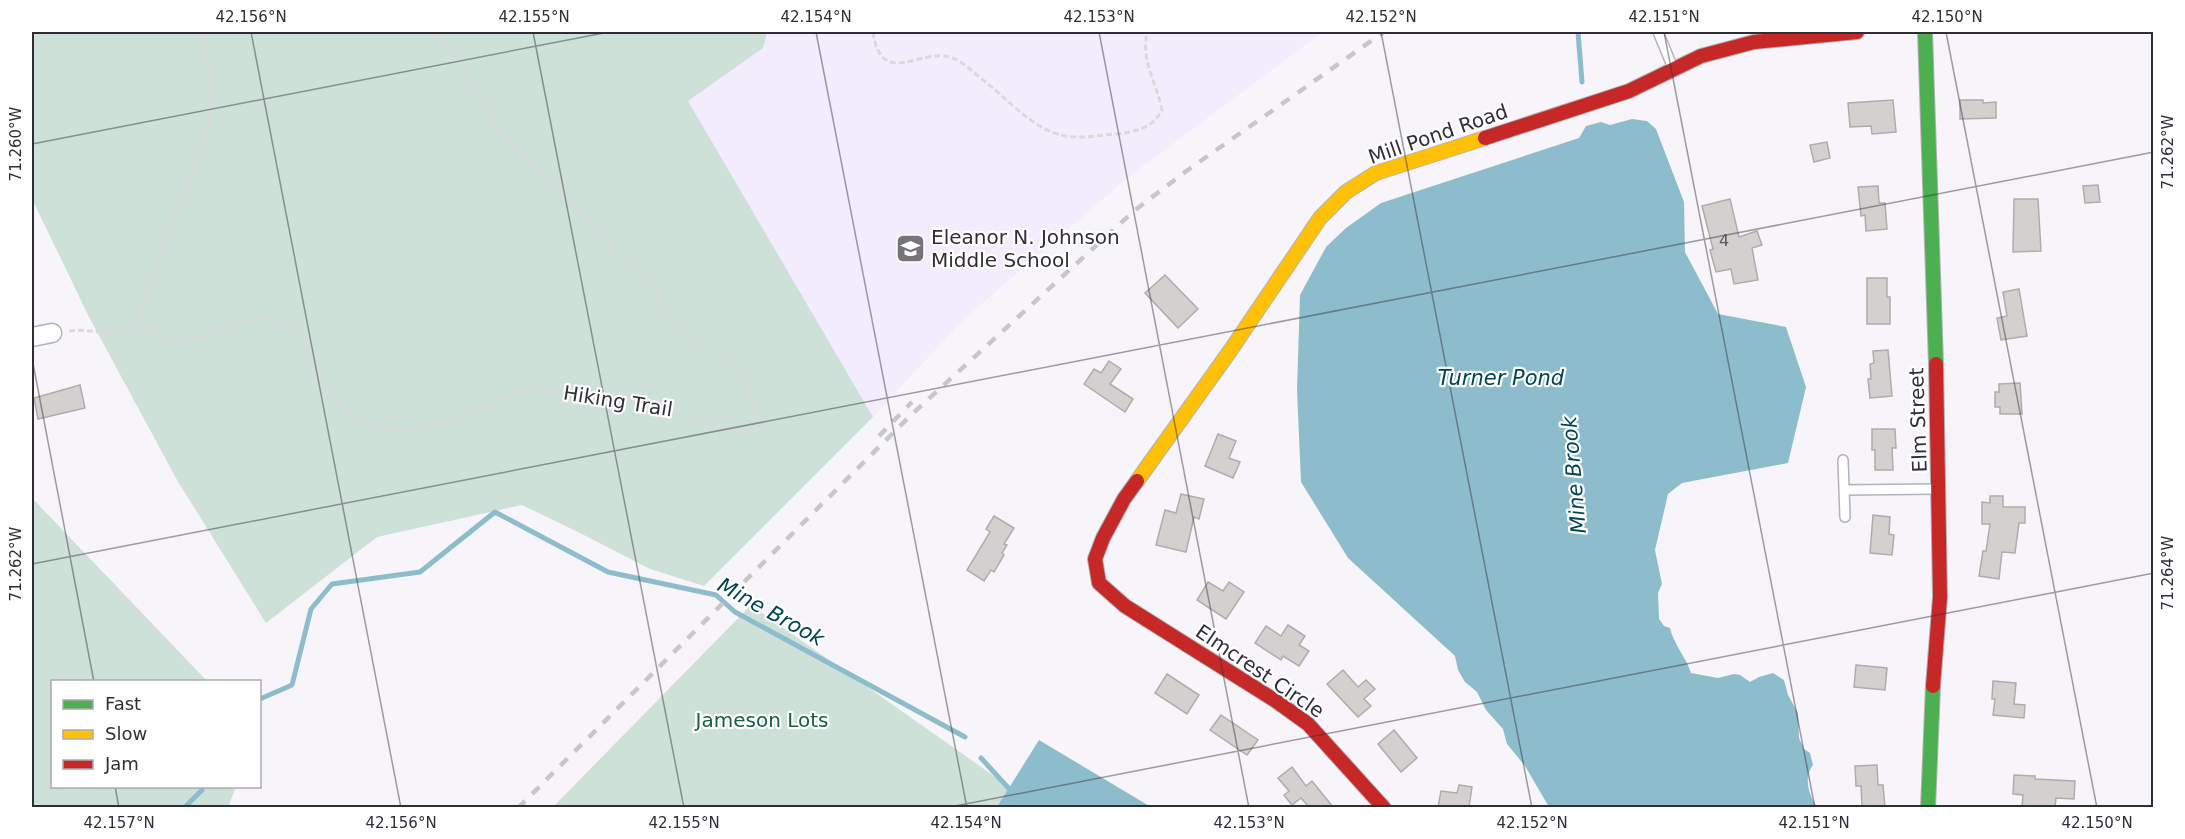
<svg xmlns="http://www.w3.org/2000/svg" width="2185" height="839" viewBox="0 0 2185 839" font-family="'DejaVu Sans',sans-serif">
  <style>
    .built { fill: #f3ecfc }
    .green { fill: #cde1d8 }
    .water { fill: #8dbdcc }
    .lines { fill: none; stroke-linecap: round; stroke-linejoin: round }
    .stream { stroke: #8dbdcc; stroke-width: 5 }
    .building { fill: #d4d0cf; stroke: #b0acab; stroke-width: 1.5 }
    .lane-casing { stroke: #b4b1b7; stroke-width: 12 }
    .street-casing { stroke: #b4b1b7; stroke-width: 21 }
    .fast-casing { stroke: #b4b1b7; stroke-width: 16 }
    .slow-casing { stroke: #b4b1b7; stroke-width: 16 }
    .jam-casing { stroke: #b4b1b7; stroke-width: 16 }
    .path { stroke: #dad9db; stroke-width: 3; stroke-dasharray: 6 3; stroke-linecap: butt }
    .lane { stroke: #fefefe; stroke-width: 9 }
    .street { stroke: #fefefe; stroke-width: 18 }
    .fast { stroke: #4caf50; stroke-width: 14 }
    .slow { stroke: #ffc107; stroke-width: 14 }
    .jam { stroke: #c62828; stroke-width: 14 }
    .rail { stroke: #c7c6c9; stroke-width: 4.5; stroke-dasharray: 10 10; stroke-linecap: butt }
    .ticks { fill: none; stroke: #312d36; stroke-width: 1.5; stroke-opacity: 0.45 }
    .labels { text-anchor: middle; stroke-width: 4.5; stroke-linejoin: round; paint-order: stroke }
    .number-label { font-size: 16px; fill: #5a565c }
    .street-label { font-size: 20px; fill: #312d36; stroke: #fff }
    .poi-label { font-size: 20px; fill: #312d36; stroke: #fff; text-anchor: start }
    .park-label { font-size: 20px; fill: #155e42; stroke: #fff }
    .water-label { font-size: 21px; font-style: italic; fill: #004452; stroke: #fff }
    .neatline { fill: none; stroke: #312d36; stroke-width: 2 }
    .ticks-label { font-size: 15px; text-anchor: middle; fill: #312d36 }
  </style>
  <rect width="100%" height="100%" fill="#f7f5fa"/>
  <!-- built -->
  <path class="built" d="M767,32H1323L1131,175L962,321L873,417L687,101L763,48Z"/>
  <!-- green -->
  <g class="green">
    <path d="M32,32H767L763,48L688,101L873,417L704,586L650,569L580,533L522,505L377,537L266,623L177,480L89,317L32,199Z"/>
    <path d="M32,498L207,681L52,682V786L236,787L228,807H32Z"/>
    <path d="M751,605L1038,807L552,808Z"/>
  </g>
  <!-- water -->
  <g class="water">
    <path d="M1632,119L1647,121L1656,129L1684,202L1685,252L1718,314L1786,327L1806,387L1788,463L1682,483L1668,494L1655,550L1662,584L1658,593L1659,619L1664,626L1670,628C1674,645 1686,657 1691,673L1718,678L1734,674L1740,675L1750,682L1759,677L1773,673L1784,680L1788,695L1798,713L1799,738L1804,749L1810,753L1813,765C1803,777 1809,796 1817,807H1549L1525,766L1507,744L1503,729L1486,710L1477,692L1465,682L1458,670L1455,656L1348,558L1301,482L1297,390L1300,295L1326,247L1346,228L1381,203L1579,138L1586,126L1601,122L1610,125Z"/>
    <path d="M1039,740L1151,807H997Z"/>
  </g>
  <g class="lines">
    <!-- stream -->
    <g class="stream">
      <path d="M1578,32L1582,82"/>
      <path d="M260,699L292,685L311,609L332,584L420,572L495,512L608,572L716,595L735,612L965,737"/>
      <path d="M981,758L1012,792"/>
      <path d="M184,808L202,790V786"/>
    </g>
  </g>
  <!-- building -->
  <g class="building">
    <path d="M1893,100L1896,132L1872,134L1871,126L1850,127L1848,103Z"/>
    <path d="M1960,100H1983V103L1996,102V118L1960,119Z"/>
    <path d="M1827,142L1830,158L1814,162L1810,145Z"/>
    <path d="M2098,185L2100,202L2085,203L2083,186Z"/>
    <path d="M1878,186L1879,203H1885L1887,229L1866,231L1865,215L1861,216L1858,187Z"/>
    <path d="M1730,199L1739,237L1757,231L1762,245L1752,248L1758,280L1734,284L1731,269L1716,272L1710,250L1713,249L1702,206Z"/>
    <path d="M2014,199H2038L2041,251L2013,252Z"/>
    <path d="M1165,275L1198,309L1178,328L1145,293Z"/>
    <path d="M1867,278H1887V297H1890V324H1867Z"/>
    <path d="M2019,289L2027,336L2001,340L1997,318L2007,316L2003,292Z"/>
    <path d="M1888,350L1892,396L1870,398L1868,379H1871L1870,364L1874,363L1873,351Z"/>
    <path d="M1109,361L1121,369L1110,384L1133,399L1125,412L1084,384L1094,369L1101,373Z"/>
    <path d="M2020,383L2022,414H2000V407H1995V392H1999V384Z"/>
    <path d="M80,385L85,408L38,419L34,398Z"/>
    <path d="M1872,429H1895L1896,448H1892L1893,470H1875V450H1872Z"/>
    <path d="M1218,434L1236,441L1229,458L1240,462L1233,478L1205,466Z"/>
    <path d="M1181,494L1204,499L1199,519L1194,517L1186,552L1156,545L1165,510L1176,513Z"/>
    <path d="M1990,496H2003V507H2025V523H2019L2015,553L2002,552L1999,579L1979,576L1983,551H1986L1990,524H1982V502L1990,503Z"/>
    <path d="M1873,515L1890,517L1889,534L1894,535L1892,555L1870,553Z"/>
    <path d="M994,516L1014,528L1004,544L1007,545L1002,553L1004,555L994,572L991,570L984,581L967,570L990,532L986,529Z"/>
    <path d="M1208,582L1223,591L1229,582L1244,592L1226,619L1197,600Z"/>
    <path d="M1288,625L1305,636L1299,645L1309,651L1299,666L1283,656L1281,660L1255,643L1266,626L1281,636Z"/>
    <path d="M1856,665L1887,668L1885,690L1854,687Z"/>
    <path d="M1343,670L1358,687L1366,680L1375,689L1364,699L1371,706L1358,717L1327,684Z"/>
    <path d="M1167,674L1199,695L1187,714L1155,693Z"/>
    <path d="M1993,681L2016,683L2014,704L2025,705L2024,718L1993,715L1995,699H1992Z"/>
    <path d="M1221,715L1258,740L1247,755L1210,730Z"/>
    <path d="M1394,730L1417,758L1401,772L1378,744Z"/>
    <path d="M1877,765L1878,785H1883L1885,807H1862L1861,786H1856L1855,766Z"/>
    <path d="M1292,767L1306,786L1312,781L1333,807H1309L1301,798L1292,805L1284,795L1289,791L1278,778Z"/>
    <path d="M2014,775L2035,776V779L2075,781L2074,799L2056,798L2055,807H2022L2023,795L2013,794Z"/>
    <path d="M1459,785L1472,787L1469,807H1438L1441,791L1457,793Z"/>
  </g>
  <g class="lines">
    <defs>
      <g id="lane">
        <path d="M1658,32L1673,68"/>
        <path d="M1843,460L1845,517"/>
        <path d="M1845,490L1937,489"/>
      </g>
      <path id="street" d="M32,337L52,333"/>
      <g id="fast">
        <path d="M1925,32L1936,364"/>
        <path d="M1928,808L1933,686"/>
      </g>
      <path id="slow" d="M1137,481L1230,351L1320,218L1346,192L1376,173L1485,138"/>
      <g id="jam">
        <path d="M1485,138L1629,91L1701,56L1754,42L1857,32"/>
        <path d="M1137,481L1124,499L1103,538L1095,559L1099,583L1125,606L1276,701L1308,724L1384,808"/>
        <path d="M1933,686L1940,597L1936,364"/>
      </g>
    </defs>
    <!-- lane casing -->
    <use href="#lane" class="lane-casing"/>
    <!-- street casing -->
    <use href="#street" class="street-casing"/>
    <!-- fast casing -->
    <use href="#fast" class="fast-casing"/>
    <!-- slow casing -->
    <use href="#slow" class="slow-casing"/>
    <!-- jam casing -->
    <use href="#jam" class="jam-casing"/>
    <!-- path -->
    <g class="path">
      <path d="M873,32C881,90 922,46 953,58C963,62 974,73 983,80C1008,99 1034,131 1066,136C1083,139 1099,135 1116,134C1135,132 1153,128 1162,110C1156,81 1141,62 1147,32"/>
      <path d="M69,331C82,329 92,332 105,332C115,333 126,329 137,331C160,336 174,342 199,337C225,332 252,310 278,322C318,342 312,373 335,402C343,411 355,417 365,422C372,425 379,429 387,430C420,433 458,421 488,407C505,399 515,389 534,388L646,401L672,408L728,432H745L756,428L760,417L756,405L751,391L738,373L688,330L611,249L566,195L508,141L495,125L484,100L456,60L432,32"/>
      <path d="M132,331L155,276L177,210L209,122L212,89L203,32"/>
    </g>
    <!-- lane -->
    <use href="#lane" class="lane"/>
    <!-- street -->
    <use href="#street" class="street"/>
    <!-- fast -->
    <use href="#fast" class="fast"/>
    <!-- slow -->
    <use href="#slow" class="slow"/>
    <!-- jam -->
    <use href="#jam" class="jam"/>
    <!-- rail -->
    <g class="rail">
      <path d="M879,436L912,402"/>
      <path d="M518,808L910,416L1134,211L1185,172L1384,32"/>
    </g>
  </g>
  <!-- ticks -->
  <path class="ticks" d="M251,32L401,808M533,32L684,808M816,32L967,808M1099,32L1249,808M1381,32L1532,808M1664,32L1815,808M1946,32L2097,808M32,144L609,32M32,358L94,682M32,564L2154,152M115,786L119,808M945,808L2154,573"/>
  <!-- icons -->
  <defs>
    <symbol id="school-square" viewBox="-11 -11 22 22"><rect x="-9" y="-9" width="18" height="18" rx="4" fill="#76737b" stroke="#fff"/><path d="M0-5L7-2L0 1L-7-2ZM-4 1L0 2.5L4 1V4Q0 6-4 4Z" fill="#fff"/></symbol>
  </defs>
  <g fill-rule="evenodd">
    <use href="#school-square" x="894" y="232" width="33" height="33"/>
  </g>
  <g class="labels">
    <!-- number labels -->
    <g class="number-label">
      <text x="1724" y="246">4</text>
    </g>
    <!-- street labels -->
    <g class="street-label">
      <text transform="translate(1438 134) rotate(-19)" y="7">Mill Pond Road</text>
      <text transform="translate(618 401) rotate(9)" y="7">Hiking Trail</text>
      <text transform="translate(1918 420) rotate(-92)" y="7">Elm Street</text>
      <text transform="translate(1260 671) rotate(34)" y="7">Elmcrest Circle</text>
    </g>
    <!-- poi labels -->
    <g class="poi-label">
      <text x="931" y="244">Eleanor N. Johnson<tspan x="931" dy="23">Middle School</tspan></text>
    </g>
    <!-- park labels -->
    <g class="park-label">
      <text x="762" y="727">Jameson Lots</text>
    </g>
    <!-- water labels -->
    <g class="water-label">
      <text x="1501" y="385">Turner Pond</text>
      <text transform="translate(1574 475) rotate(-95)" y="7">Mine Brook</text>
      <text transform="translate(771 612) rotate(29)" y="7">Mine Brook</text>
    </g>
  </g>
  <!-- border -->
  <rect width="2185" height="839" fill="none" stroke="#ffffff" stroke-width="66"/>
  <!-- legend -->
  <rect x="51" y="680" width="210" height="108" fill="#ffffff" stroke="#adabaf" stroke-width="1.5"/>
  <rect x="63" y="700" width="30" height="9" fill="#4caf50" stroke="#adabaf" stroke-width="1.5"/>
  <text x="105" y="710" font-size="18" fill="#312d36">Fast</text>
  <rect x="63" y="730" width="30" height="9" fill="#ffc107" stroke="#adabaf" stroke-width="1.5"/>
  <text x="105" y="740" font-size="18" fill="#312d36">Slow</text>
  <rect x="63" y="760" width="30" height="9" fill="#c62828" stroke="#adabaf" stroke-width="1.5"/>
  <text x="105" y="770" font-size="18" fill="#312d36">Jam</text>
  <rect x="33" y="33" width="2119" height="773" class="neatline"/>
  <g class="ticks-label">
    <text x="251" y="22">42.156°N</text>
    <text x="534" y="22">42.155°N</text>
    <text x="816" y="22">42.154°N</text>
    <text x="1099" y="22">42.153°N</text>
    <text x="1381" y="22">42.152°N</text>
    <text x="1664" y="22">42.151°N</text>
    <text x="1947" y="22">42.150°N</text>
    <text transform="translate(16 144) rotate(-90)" y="5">71.260°W</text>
    <text transform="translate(2168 152) rotate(-90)" y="5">71.262°W</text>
    <text transform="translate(16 564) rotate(-90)" y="5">71.262°W</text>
    <text transform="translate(2168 573) rotate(-90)" y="5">71.264°W</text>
    <text x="119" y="828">42.157°N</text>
    <text x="401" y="828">42.156°N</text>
    <text x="684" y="828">42.155°N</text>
    <text x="966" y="828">42.154°N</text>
    <text x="1249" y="828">42.153°N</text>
    <text x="1532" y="828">42.152°N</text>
    <text x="1814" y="828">42.151°N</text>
    <text x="2097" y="828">42.150°N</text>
  </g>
</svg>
